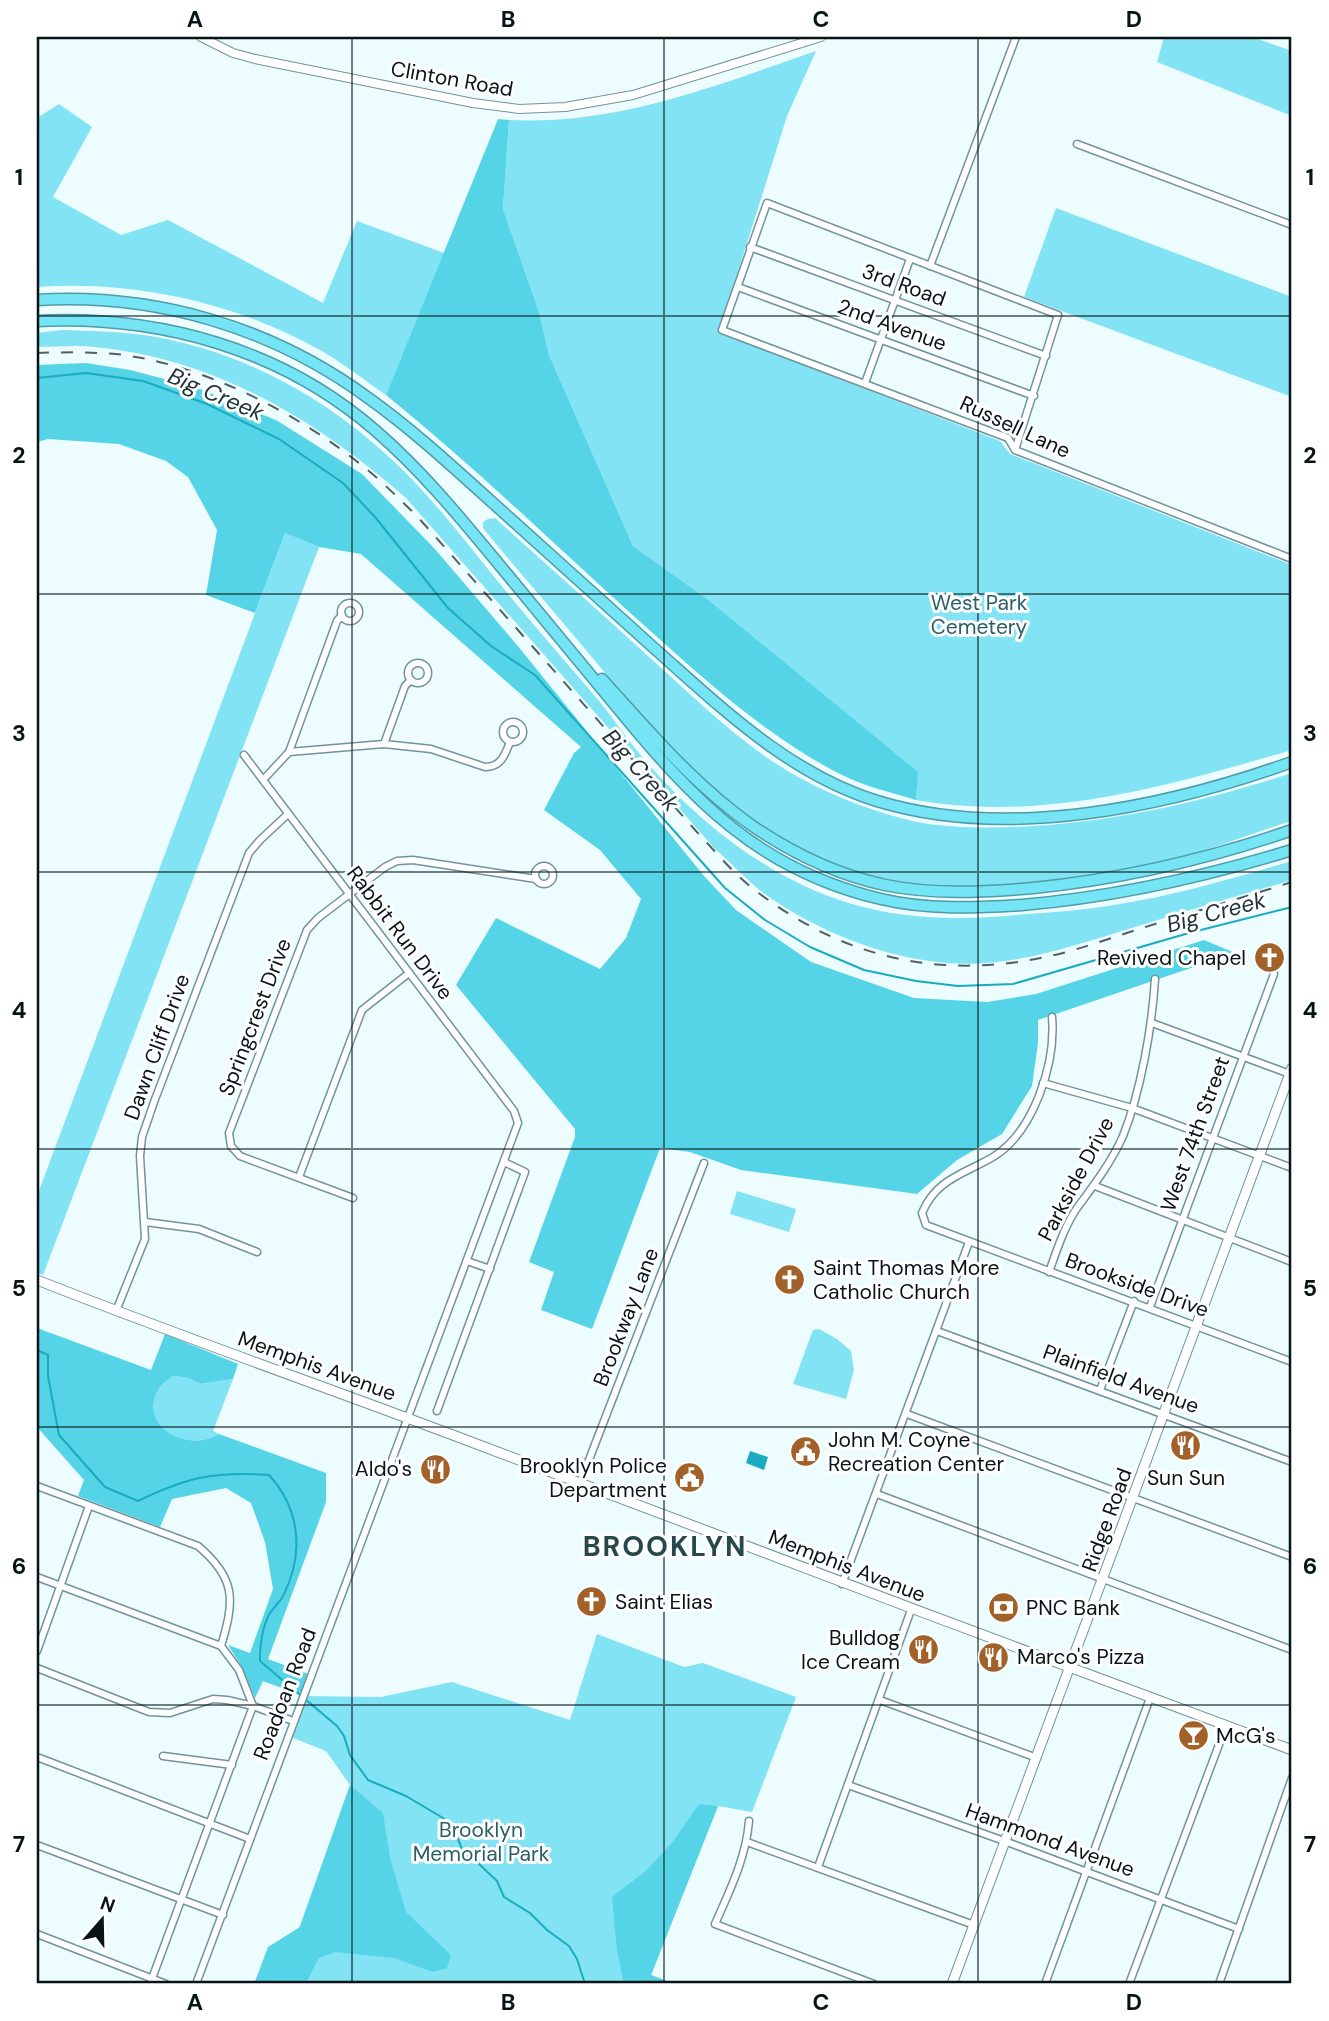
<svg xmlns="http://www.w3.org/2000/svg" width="1329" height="2021" viewBox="0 0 1329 2021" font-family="'DM Sans',sans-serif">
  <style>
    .green { fill: #81e3f3 }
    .forest { fill: #55d4e7 }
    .water { fill: #19acbe }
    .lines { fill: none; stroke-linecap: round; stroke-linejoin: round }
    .stream { stroke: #19acbe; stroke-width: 2 }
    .minor-casing { stroke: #71949a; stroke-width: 9 }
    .tertiary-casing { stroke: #71949a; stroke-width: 10 }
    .secondary-casing { stroke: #71949a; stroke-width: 11 }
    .motorway-casing { stroke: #4e9ca8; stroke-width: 13 }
    .minor { stroke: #fff; stroke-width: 6 }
    .tertiary { stroke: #fff; stroke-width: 8 }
    .secondary { stroke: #fff; stroke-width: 9 }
    .motorway { stroke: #75e5f6; stroke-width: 10 }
    .rail { stroke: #536063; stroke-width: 2; stroke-dasharray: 12 12; stroke-linecap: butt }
    .grid { fill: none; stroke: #071416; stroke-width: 2; stroke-opacity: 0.55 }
    .labels { text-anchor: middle; stroke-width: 6; stroke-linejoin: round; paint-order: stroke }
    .street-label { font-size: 21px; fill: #071416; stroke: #fff }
    .park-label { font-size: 21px; fill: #295e66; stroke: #fff }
    .poi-label { font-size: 21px; fill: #071416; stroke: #fff; text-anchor: start }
    .water-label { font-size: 23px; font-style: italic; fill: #1d3336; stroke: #fff }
    .district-label { font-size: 28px; font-weight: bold; letter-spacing: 2px; fill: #26484d; stroke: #fff }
    .neatline { fill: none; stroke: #071416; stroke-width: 2.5 }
    .grid-label { font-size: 23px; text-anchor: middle; font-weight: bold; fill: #071416 }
  </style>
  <rect width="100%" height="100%" fill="#edfcff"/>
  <!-- green -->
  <g class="green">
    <path d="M1164,37H1258V39L1292,51V116L1157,62Z"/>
    <path d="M816,51L787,116L719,332L1000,441L1010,454L1292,565V750C1171,785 1043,823 916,800L917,772L710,601L633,546L549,355L539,312L503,209L509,120C619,125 714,86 816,51Z"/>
    <path d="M59,104L92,127L53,197L121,235L168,220L323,303L357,221L444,253L386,395C364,380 343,363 320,350C234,302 134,280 37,287V118Z"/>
    <path d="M1056,208L1292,297V397L1024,297Z"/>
    <path d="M62,330C89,331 116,331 143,335C235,348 321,394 389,457C432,496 467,544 504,589C535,627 568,664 599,701C615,720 628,741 644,759C698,823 772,881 852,904C910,921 968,920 1027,914C1056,912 1085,910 1114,905C1175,896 1234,878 1292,861V880C1240,895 1187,911 1135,927C1089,941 1043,957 996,962C917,972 825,938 762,892C746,879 731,863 715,849L406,498C317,420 216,359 95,347C76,345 56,347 37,347V333Z"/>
    <path d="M495,518C547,565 598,610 649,657C696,699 742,746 798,777C835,797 876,813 917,822C949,828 984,828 1017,827C1112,823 1202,802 1292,773V821C1254,832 1217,848 1177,858C1079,882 941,904 843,869C735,830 657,734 585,649C551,608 516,569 483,528V522L488,519Z"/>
    <path d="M285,533L319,547L43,1275L37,1273V1196Z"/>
    <path d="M737,1191L796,1209L789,1232L730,1214Z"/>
    <path d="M819,1329L837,1339L851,1351L854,1370L846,1399L793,1384L813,1330Z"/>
    <path d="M173,1376L189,1378L200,1384L233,1379L213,1431L219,1434C183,1455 136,1422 160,1387C163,1383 169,1379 173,1376Z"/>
    <path d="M597,1634L684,1667L703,1663L796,1697L752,1812L718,1806L651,1975L675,1984H306L319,1958L292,1948L350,1785L326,1751L288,1736L303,1696L381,1697L452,1682L570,1720Z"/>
  </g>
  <!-- forest -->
  <g class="forest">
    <path d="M498,119L509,120L503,209L539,312L549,355L633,546L710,601L918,772L916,800C889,792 860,785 836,772C757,730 693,669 627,610C547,537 470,463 386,395Z"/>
    <path d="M86,363L130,370L195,387L276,420L362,474L434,548L517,645L704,876L736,910L811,962L914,998L987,1002L1036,994L1204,940L1235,953L1038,1020V1043L1032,1086L1002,1134L957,1160L917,1194L741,1170L690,1152L660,1148L592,1329L541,1310L554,1272L529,1262L575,1137V1129L456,985L496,918L600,969L626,938L641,899L600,850L544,810L574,753L581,747L361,554L319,547L285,533L255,613L206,595L217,530L188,477L166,461L119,444L48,439L37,442V365Z"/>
    <path d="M37,1328L151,1370L165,1334L238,1364L233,1379L200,1384L189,1378L173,1376C169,1379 163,1383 160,1387C136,1422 183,1455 219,1434L326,1473V1502L268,1659L311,1675L303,1696L263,1681L255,1698L242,1667L228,1645L250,1653L273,1589L265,1542L251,1503L226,1488L172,1499L160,1527L78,1496L84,1480L37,1427Z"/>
    <path d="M350,1785L383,1813L390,1858L406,1912L451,1955L447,1968L433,1972L394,1958L335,1952L319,1958L306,1984H254L268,1947L300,1927Z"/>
    <path d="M699,1804L718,1806L651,1975L675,1984H624L617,1950L612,1897L646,1871L672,1843Z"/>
  </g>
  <!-- water -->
  <path class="water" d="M750,1451L768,1457L764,1470L746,1463Z"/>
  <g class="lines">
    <!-- stream -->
    <g class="stream">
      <path d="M37,378L86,373L143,381L207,404L279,439L343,483L375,517L448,608L491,646L535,675L725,888L765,920L810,947L864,970L916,981L958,986L1013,984L1189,933L1292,907"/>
      <path d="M37,1350L48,1355V1376L59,1435L105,1487L138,1501C187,1477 215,1471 269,1475C301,1510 304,1555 283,1596C280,1602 274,1607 270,1613C262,1627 260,1646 260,1661L300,1695"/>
      <path d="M305,1699L337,1726L344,1736L350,1755L368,1780L406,1796L443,1818L455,1832L464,1854L478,1863L497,1881L504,1897L530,1913L547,1930L569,1946L577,1959L585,1984"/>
    </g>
    <defs>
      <g id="minor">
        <path d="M1077,144L1292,225"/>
        <path d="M750,247L1046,356"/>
        <path d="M930,266L1016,37"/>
        <path d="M738,287L1034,396"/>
        <path d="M865,383L910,259"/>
        <path d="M1015,450L1058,315L767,203L722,330L1008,438L1015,450L1292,559"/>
        <circle cx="350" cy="612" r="9"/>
        <circle cx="418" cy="673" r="10"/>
        <circle cx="513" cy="732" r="10"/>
        <path d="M384,744L405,686L411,680"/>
        <path d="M289,752L337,621L342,615"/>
        <path d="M263,780L289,752L384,744L431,749L485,767C501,767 505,755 510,742"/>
        <circle cx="544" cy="875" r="9"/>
        <path d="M1052,1017C1056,1063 1034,1132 993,1157C964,1174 936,1179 922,1213L926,1225L1292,1362"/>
        <path d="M1152,1023L1290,1074"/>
        <path d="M1043,1083L1132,1108L1292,1168"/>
        <path d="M299,1177L362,1010L409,973"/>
        <path d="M1095,1186L1292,1262"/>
        <path d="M353,1198L240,1156L231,1146L229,1133L307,930L318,918L385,867L397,861L413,860L536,879"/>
        <path d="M145,1222L199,1229L257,1252"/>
        <path d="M467,1261L490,1269"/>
        <path d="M1049,1272C1057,1250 1064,1227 1077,1208C1094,1185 1111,1163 1123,1136C1141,1091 1152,1027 1155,979"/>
        <path d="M1150,1307L1274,974"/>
        <path d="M116,1311L145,1239L140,1156L142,1137L154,1102L249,853L260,840L288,814"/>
        <path d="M937,1331L1292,1462"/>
        <path d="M1100,1390L1134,1301"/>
        <path d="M437,1411L525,1172L504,1162"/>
        <path d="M907,1414L1292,1557"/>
        <path d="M580,1483L704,1163"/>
        <path d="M37,1486L198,1546C236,1578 235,1600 221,1646"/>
        <path d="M877,1494L1292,1650"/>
        <path d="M37,1577L221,1646L239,1670L253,1706L293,1721"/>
        <path d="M842,1584L969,1242"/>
        <path d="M37,1651L89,1506"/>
        <path d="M37,1668L149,1712L170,1713L213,1699L227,1700L253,1706L150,1984"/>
        <path d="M880,1700L1037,1758"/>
        <path d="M163,1756L232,1765"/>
        <path d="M37,1757L250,1839"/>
        <path d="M848,1785L1007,1842L1239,1929"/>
        <path d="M749,1821C746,1858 730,1890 715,1924L874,1984"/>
        <path d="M747,1842L974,1925"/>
        <path d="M37,1845L223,1915"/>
        <path d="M818,1867L911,1610"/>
        <path d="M37,1934L166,1984"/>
        <path d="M196,1984L518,1123L514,1111L244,755"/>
        <path d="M1045,1984L1150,1698"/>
        <path d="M1129,1984L1226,1726"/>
        <path d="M1219,1984L1292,1778"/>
      </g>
      <path id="tertiary" d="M201,37L233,53L255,59L473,103L519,109L565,107L633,95L821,37"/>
      <g id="secondary">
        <path d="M37,1280C179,1336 323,1386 466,1440C741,1543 1016,1649 1292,1750"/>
        <path d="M952,1984L1292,1068"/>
      </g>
      <g id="motorway">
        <path d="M37,300C156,293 271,327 367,397C412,429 453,467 493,503C550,555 607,606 664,657C728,714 793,775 877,801C1008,841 1166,807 1292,762"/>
        <path d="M37,321C160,315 282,349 376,431C421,470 459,516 497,562C537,610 576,658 616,706C693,800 758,870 881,899C927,910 975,908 1022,905C1115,897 1204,877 1292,850"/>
        <path d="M602,679C649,731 696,787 754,827C794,854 838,875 885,885C934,895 984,892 1033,888C1122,879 1208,859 1292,830"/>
      </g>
    </defs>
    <!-- minor casing -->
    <use href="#minor" class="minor-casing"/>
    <!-- tertiary casing -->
    <use href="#tertiary" class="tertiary-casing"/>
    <!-- secondary casing -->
    <use href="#secondary" class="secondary-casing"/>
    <!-- motorway casing -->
    <use href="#motorway" class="motorway-casing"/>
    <!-- minor -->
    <use href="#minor" class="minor"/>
    <!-- tertiary -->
    <use href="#tertiary" class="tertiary"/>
    <!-- secondary -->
    <use href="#secondary" class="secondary"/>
    <!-- motorway -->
    <use href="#motorway" class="motorway"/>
    <!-- rail -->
    <path class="rail" d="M37,353C63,352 90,352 116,354C203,364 298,413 365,468C383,482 399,499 416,515L696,831C716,852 736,877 760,894C852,963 952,981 1063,953C1089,946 1114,937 1139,929C1190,913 1241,898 1292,882"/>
  </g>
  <!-- grid -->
  <path class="grid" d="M352,37V1984M664,37V1984M978,37V1984M37,316H1292M37,594H1292M37,872H1292M37,1149H1292M37,1427H1292M37,1705H1292"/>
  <!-- icons -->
  <defs>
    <symbol id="church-disc" viewBox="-11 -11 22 22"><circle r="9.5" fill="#a16129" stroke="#fff"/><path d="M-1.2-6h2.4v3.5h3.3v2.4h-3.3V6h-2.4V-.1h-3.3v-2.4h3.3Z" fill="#fff"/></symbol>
    <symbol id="restaurant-disc" viewBox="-11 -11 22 22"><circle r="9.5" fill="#a16129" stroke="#fff"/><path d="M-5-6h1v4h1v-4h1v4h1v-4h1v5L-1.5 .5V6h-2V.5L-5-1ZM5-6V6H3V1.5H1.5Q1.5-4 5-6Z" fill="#fff"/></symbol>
    <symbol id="civic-disc" viewBox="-11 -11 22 22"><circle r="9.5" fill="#a16129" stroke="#fff"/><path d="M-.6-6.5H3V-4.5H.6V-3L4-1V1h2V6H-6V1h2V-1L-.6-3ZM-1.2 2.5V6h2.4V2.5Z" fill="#fff"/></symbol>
    <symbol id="bank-disc" viewBox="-11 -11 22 22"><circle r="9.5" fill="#a16129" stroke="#fff"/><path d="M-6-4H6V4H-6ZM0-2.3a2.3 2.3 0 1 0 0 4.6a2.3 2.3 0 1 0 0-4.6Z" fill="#fff"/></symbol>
    <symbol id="bar-disc" viewBox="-11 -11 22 22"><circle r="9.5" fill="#a16129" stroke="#fff"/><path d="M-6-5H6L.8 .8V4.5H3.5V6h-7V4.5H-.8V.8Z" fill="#fff"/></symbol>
  </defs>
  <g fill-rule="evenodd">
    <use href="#church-disc" x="1252" y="940" width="35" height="35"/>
    <use href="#church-disc" x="772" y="1262" width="35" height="35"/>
    <use href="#restaurant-disc" x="1168" y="1428" width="35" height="35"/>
    <use href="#civic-disc" x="788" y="1434" width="35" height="35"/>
    <use href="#restaurant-disc" x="418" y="1452" width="35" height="35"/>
    <use href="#civic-disc" x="672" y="1460" width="35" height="35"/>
    <use href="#church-disc" x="574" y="1584" width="35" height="35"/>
    <use href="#bank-disc" x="986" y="1590" width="35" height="35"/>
    <use href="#restaurant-disc" x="906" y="1632" width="35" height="35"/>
    <use href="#restaurant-disc" x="976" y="1640" width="35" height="35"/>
    <use href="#bar-disc" x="1176" y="1718" width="35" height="35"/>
  </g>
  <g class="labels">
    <!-- street labels -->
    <g class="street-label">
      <text transform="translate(452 79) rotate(10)" y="7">Clinton Road</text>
      <text transform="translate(904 285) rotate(20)" y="7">3rd Road</text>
      <text transform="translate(892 325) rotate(20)" y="7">2nd Avenue</text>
      <text transform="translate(1015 427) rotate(25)" y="7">Russell Lane</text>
      <text transform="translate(400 933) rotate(53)" y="7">Rabbit Run Drive</text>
      <text transform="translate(255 1017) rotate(-69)" y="7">Springcrest Drive</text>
      <text transform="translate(157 1047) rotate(-70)" y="7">Dawn Cliff Drive</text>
      <text transform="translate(1195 1134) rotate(-70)" y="7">West 74th Street</text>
      <text transform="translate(1076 1179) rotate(-62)" y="7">Parkside Drive</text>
      <text transform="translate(1137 1285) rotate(20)" y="7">Brookside Drive</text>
      <text transform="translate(626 1317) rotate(-69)" y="7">Brookway Lane</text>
      <text transform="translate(317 1366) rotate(20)" y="7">Memphis Avenue</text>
      <text transform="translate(1121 1379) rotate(20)" y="7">Plainfield Avenue</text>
      <text transform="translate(1107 1520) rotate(-70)" y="7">Ridge Road</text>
      <text transform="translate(847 1566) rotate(21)" y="7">Memphis Avenue</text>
      <text transform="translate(285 1694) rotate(-69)" y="7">Roadoan Road</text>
      <text transform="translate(1050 1840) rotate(20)" y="7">Hammond Avenue</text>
    </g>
    <!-- park labels -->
    <g class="park-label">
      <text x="979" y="610">West Park<tspan x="979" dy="24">Cemetery</tspan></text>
      <text x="481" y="1837">Brooklyn<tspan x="481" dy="24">Memorial Park</tspan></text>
    </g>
    <!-- poi labels -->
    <g class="poi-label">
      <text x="1246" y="965" text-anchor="end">Revived Chapel</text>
      <text x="813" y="1275">Saint Thomas More<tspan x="813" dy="24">Catholic Church</tspan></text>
      <text x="828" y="1447">John M. Coyne<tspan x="828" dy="24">Recreation Center</tspan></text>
      <text x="667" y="1473" text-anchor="end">Brooklyn Police<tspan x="667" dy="24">Department</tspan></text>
      <text x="412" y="1476" text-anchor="end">Aldo's</text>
      <text x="1186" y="1485" text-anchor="middle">Sun Sun</text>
      <text x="615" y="1609">Saint Elias</text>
      <text x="1026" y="1615">PNC Bank</text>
      <text x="900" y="1645" text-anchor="end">Bulldog<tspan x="900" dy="24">Ice Cream</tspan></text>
      <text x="1017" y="1664">Marco's Pizza</text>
      <text x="1216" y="1743">McG's</text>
    </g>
    <!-- water labels -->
    <g class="water-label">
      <text transform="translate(216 394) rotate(23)" y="8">Big Creek</text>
      <text transform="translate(641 770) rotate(48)" y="8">Big Creek</text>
      <text transform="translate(1216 912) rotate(-15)" y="8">Big Creek</text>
    </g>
    <!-- district labels -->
    <g class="district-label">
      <text x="665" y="1556">BROOKLYN</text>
    </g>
  </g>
  <!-- border -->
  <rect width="1329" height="2021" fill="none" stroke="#ffffff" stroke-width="77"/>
  <!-- north arrow -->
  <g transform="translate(102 1920) rotate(20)" stroke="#ffffff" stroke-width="5" paint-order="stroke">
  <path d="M0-5L12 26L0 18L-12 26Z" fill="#071416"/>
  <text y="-10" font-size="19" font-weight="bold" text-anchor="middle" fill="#071416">N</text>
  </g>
  <rect x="38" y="38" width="1252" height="1944" class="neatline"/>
  <g class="grid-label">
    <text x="195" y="27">A</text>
    <text x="508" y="27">B</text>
    <text x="821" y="27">C</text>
    <text x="1134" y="27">D</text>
    <text x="19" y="185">1</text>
    <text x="1310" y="185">1</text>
    <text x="19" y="463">2</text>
    <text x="1310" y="463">2</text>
    <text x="19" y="741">3</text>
    <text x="1310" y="741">3</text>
    <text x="19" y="1018">4</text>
    <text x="1310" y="1018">4</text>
    <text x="19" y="1296">5</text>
    <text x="1310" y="1296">5</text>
    <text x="19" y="1574">6</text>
    <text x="1310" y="1574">6</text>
    <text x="19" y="1852">7</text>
    <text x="1310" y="1852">7</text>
    <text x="195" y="2010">A</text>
    <text x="508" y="2010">B</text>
    <text x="821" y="2010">C</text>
    <text x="1134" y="2010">D</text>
  </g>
</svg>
